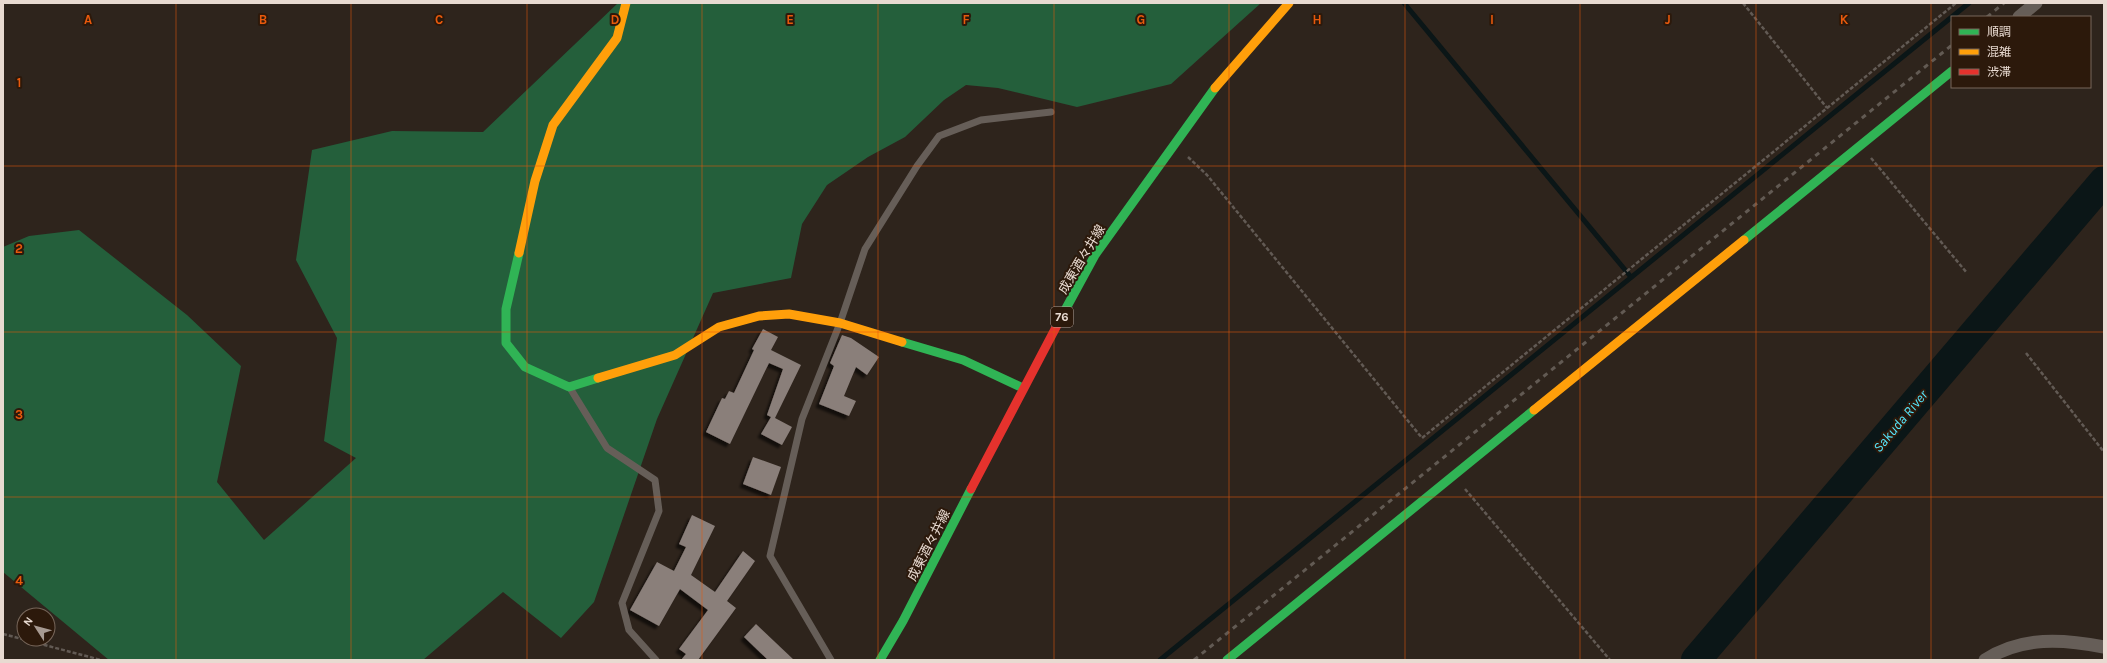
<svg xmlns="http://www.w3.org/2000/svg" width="2107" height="663" viewBox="0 0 2107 663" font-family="Karla,'Noto Sans JP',sans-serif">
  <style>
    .forest { fill: #245f3b }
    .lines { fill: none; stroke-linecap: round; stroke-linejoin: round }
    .stream { stroke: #0b1617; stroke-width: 5 }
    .river { stroke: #0b1617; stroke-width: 30 }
    .building { fill: #8a7f7a; filter: url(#shadow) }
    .path { stroke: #625a54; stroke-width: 2.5; stroke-dasharray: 4 2; stroke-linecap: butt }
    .lane { stroke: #665e58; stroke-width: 7 }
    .street { stroke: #665e58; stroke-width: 13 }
    .fast { stroke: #30b455; stroke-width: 9 }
    .slow { stroke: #ff9f0a; stroke-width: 9 }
    .jam { stroke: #e5322d; stroke-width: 9 }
    .rail { stroke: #625a53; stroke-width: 3; stroke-dasharray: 5 5; stroke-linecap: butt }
    .grid { fill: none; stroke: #e8590c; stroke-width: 1; stroke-opacity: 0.55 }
    .labels { text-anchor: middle; stroke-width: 4; stroke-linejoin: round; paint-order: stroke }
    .shield { fill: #2c190b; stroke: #b0a096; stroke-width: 1 }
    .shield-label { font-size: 12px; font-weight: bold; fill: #e8dad1 }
    .street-label { font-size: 13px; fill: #e8dad1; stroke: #2c190b }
    .water-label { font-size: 14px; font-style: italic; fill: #55e6fd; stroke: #2c190b }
    .grid-label { font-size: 13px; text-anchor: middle; font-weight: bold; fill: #e8590c; stroke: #2c190b; stroke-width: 4; stroke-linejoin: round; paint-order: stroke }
  </style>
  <defs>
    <filter id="shadow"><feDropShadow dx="-3.5" dy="3.5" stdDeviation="1" flood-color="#0009"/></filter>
  </defs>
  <rect width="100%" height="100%" fill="#2e241c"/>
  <!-- forest -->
  <path class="forest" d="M618,3H1261L1171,84L1077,107L998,88L966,85L944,100L905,137L868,157L827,185L802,224L791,278L713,293L657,419L594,602L561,638L503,592L423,660H109L3,572V247L29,236L79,230L187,315L241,366L217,482L264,540L356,458L324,441L337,338L296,260L312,150L392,131L483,132Z"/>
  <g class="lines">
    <!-- stream -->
    <g class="stream">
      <path d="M1404,3L1631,277"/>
      <path d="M1160,660L1969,3"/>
    </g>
    <!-- river -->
    <path class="river" d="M1696,660L2104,181"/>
  </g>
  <!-- building -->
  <g class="building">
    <path d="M763,329L778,337L771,350L801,365L775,418L792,427L782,445L761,434L771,417L767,415L783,369L769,363L730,444L706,432L722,398L725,399L729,391L734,393L754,350L752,349Z"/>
    <path d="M842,335L851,338L879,357L867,375L856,367L844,396L856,401L849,416L819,404L834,366L830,363Z"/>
    <path d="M753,457L781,467L771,495L743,484Z"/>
    <path d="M692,515L715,526L691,575L715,592L743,551L755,561L727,601L736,608L698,660H681L686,654L679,649L708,610L680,589L659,626L630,610L657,562L674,571L686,547L679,544Z"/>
    <path d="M756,624L794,660H768L744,637Z"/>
  </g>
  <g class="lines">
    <!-- path -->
    <g class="path">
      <path d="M1743,3L1827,108"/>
      <path d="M1188,157L1207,175L1422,438L1956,3"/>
      <path d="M1871,158L1967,273"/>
      <path d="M2026,353L2104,452"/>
      <path d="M1465,489L1610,660"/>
      <path d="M3,634L101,660"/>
    </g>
    <!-- lane -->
    <g class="lane">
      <path d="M570,388L607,448L655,480L659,511L622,603L629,630L656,660"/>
      <path d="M831,660L770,556L802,419L840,323L865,249L917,166L939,136L981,120L1051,112"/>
    </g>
    <!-- street -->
    <g class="street">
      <path d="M2019,17L2036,3"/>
      <path d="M1985,660C2022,636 2063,639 2104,647"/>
    </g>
    <!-- fast -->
    <g class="fast">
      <path d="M1744,240L1952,71"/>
      <path d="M519,253L506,309V343L525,367L569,387L598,378"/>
      <path d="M1064,312L1095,255L1215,88"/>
      <path d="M902,342L963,360L1023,388"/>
      <path d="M880,660L903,621L971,489"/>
      <path d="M1227,660L1534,410"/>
    </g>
    <!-- slow -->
    <g class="slow">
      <path d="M1215,88L1289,3"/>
      <path d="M519,253L535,181L553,125L617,38L626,3"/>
      <path d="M598,378L675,355L719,327L759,316L789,314L840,323L902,342"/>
      <path d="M1534,410L1744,240"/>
    </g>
    <!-- jam -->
    <path class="jam" d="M971,489L1064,312"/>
    <!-- rail -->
    <g class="rail">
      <path d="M1987,17L2004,3"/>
      <path d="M1194,660L1952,45"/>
    </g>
  </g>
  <!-- grid -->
  <path class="grid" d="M176,3V660M351,3V660M527,3V660M702,3V660M878,3V660M1054,3V660M1229,3V660M1405,3V660M1580,3V660M1756,3V660M1931,3V660M3,166H2104M3,332H2104M3,497H2104"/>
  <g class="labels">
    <!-- shield labels -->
    <rect class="shield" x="1051" y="307" width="22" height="20" rx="3"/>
    <g class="shield-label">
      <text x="1062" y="321">76</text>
    </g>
    <!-- street labels -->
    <g class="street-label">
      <text transform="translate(1081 259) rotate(-59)" y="5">成東酒々井線</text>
      <text transform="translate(928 545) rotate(-63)" y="5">成東酒々井線</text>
    </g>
    <!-- water labels -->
    <g class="water-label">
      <text transform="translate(1900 421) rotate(-50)" y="5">Sakuda River</text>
    </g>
  </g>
  <g class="grid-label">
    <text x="88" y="24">A</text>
    <text x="263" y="24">B</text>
    <text x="439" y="24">C</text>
    <text x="615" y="24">D</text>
    <text x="790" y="24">E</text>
    <text x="966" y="24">F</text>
    <text x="1141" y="24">G</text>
    <text x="1317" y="24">H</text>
    <text x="1492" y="24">I</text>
    <text x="1668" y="24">J</text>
    <text x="1844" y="24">K</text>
    <text x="19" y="87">1</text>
    <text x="19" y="253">2</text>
    <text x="19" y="419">3</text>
    <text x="19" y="585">4</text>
  </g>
  <!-- border -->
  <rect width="2107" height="663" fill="none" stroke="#e8dad1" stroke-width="8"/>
  <!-- legend -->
  <rect x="1951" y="16" width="140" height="72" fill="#2c190b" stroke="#77665a"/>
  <rect x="1959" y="29" width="20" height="6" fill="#30b455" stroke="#77665a"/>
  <text x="1987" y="36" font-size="12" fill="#e8dad1">順調</text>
  <rect x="1959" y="49" width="20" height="6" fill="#ff9f0a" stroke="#77665a"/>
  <text x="1987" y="56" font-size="12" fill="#e8dad1">混雑</text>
  <rect x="1959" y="69" width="20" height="6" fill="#e5322d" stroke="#77665a"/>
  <text x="1987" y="76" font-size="12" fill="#e8dad1">渋滞</text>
  <!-- north arrow -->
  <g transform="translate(36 627) rotate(306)"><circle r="19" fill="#2c190b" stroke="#77665a"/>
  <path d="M0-3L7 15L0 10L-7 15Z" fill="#a79a92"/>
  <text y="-6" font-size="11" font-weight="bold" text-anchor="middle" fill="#e8dad1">N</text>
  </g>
</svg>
